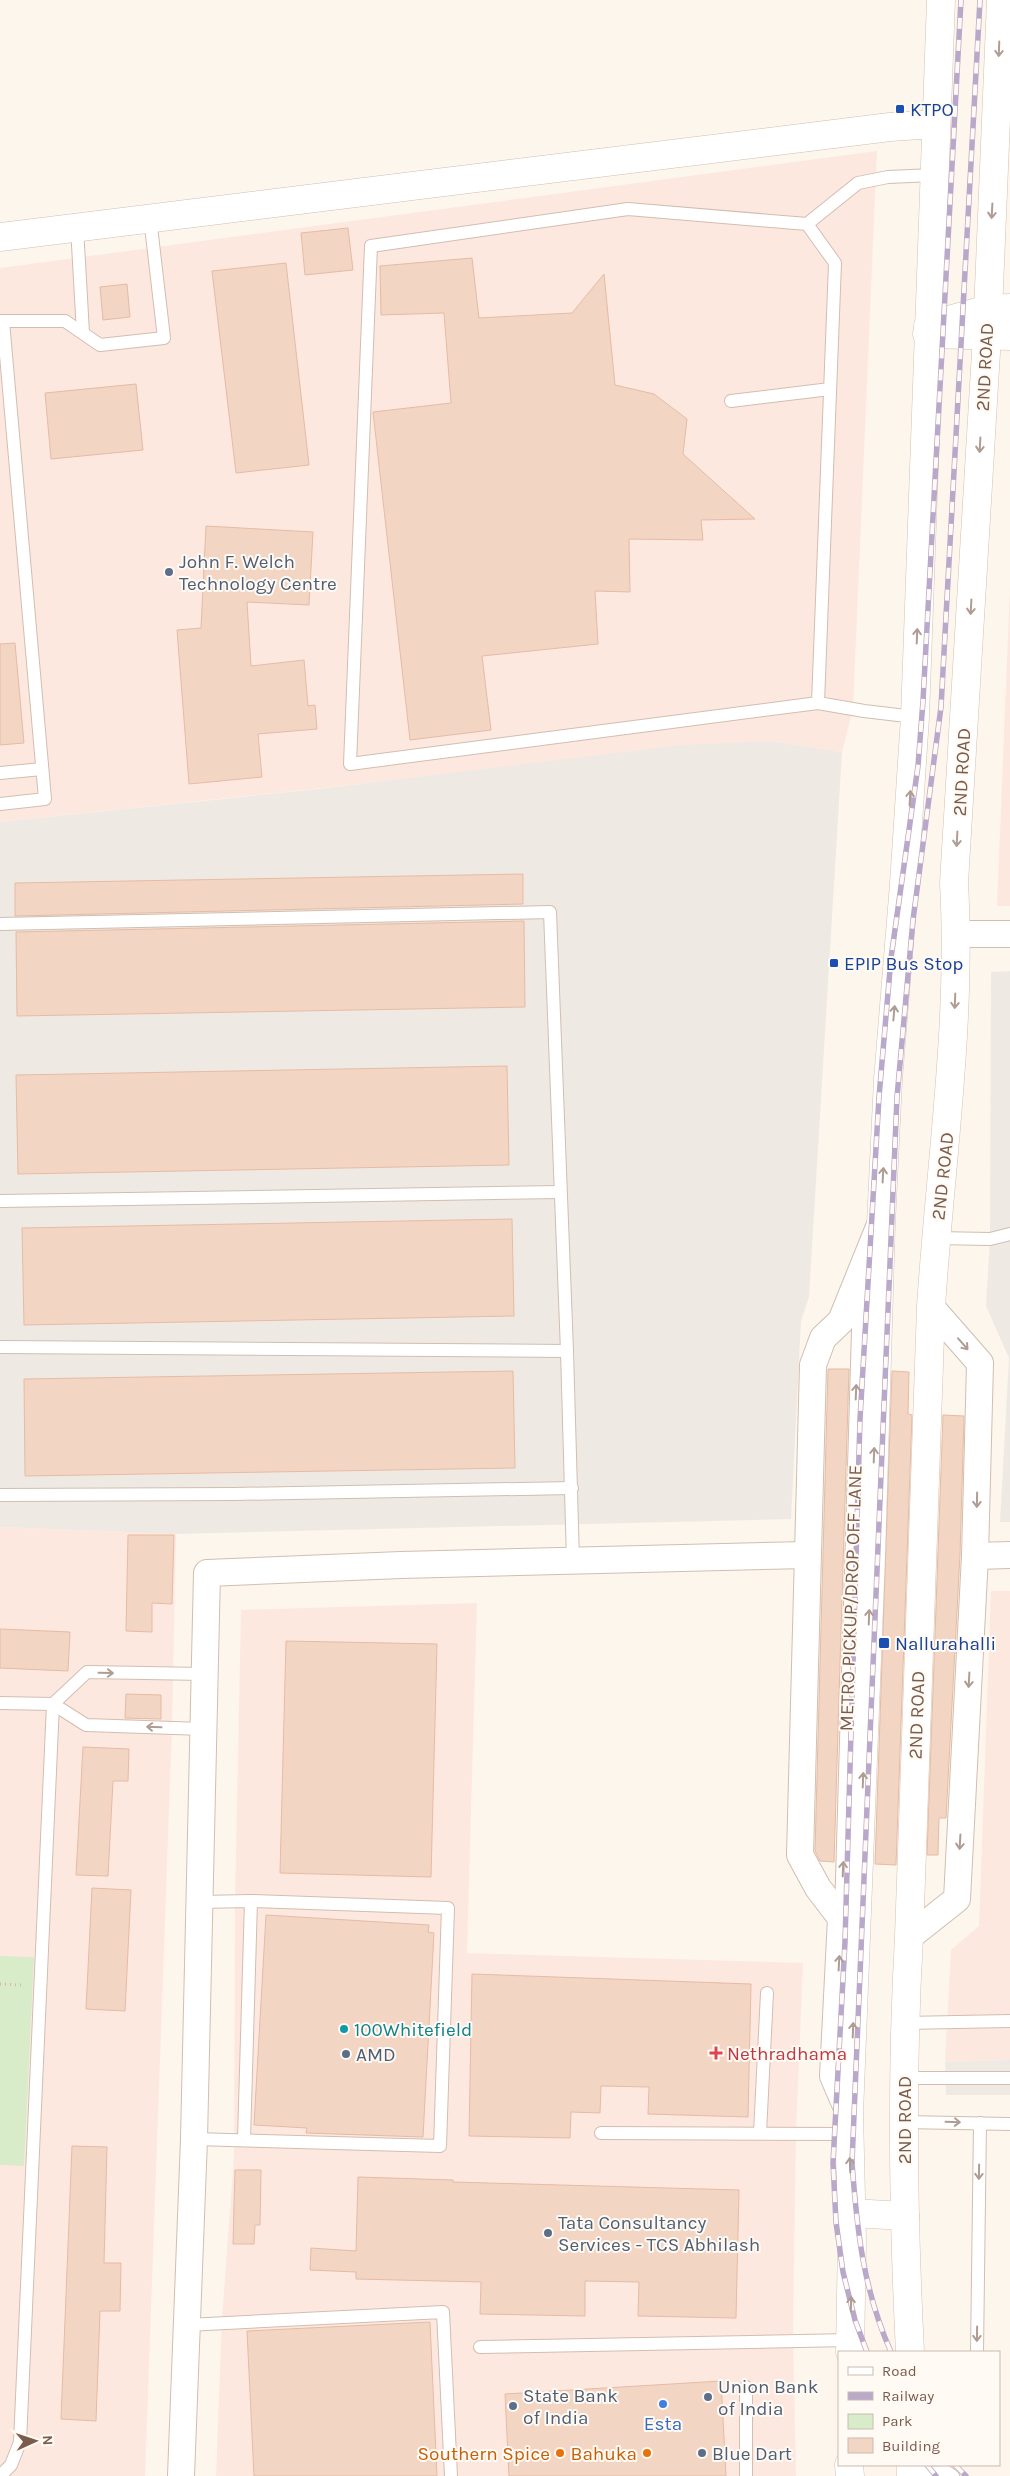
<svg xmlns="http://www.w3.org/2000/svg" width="1010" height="2476" viewBox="0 0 1010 2476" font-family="Karla,sans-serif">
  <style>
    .commercial { fill: #fde8e0 }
    .industrial { fill: #efe9e4 }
    .green { fill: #d8ecc9 }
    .building { fill: #f3d5c3; stroke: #e6bba3 }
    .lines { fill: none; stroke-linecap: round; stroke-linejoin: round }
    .service-casing { stroke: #d1beb0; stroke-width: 14 }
    .minor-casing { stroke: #d1beb0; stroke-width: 28 }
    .tertiary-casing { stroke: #d1beb0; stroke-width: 29 }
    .secondary-casing { stroke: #d6c0b0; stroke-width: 29 }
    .path { stroke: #d9b8a5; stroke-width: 3; stroke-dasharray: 1 4; stroke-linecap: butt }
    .service { stroke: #fff; stroke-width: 12 }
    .minor { stroke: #fff; stroke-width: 26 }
    .tertiary { stroke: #fff; stroke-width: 28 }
    .secondary { stroke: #fff; stroke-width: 28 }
    .rail-casing { stroke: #b9a8c9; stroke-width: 5.5 }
    .rail { stroke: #fffaf3; stroke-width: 4; stroke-dasharray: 11; stroke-linecap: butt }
    .oneway { stroke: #af9d94 }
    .transit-dot { fill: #1a4fb4; stroke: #fffaf3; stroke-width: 2 }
    .service-dot { fill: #5c6f8a; stroke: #fffaf3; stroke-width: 2 }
    .culture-dot { fill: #0f9aa8; stroke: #fffaf3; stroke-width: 2 }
    .health-dot { fill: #e0444e; stroke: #fffaf3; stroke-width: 2 }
    .shop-dot { fill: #3f7fe0; stroke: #fffaf3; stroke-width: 2 }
    .food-dot { fill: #e8710a; stroke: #fffaf3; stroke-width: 2 }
    .labels { text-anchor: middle; stroke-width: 4; stroke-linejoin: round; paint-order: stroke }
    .transit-label { font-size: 19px; fill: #164399; stroke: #fffaf3; text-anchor: start }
    .street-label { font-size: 19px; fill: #7a5c4d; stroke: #fffaf3 }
    .service-label { font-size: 19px; fill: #4e5e75; stroke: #fffaf3; text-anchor: start }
    .culture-label { font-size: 19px; fill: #0d838f; stroke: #fffaf3; text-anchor: start }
    .health-label { font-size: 19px; fill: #be3a42; stroke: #fffaf3; text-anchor: start }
    .shop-label { font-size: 19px; fill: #366cbe; stroke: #fffaf3 }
    .food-label { font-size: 19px; fill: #c56008; stroke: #fffaf3; text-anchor: end }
  </style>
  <rect width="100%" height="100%" fill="#fdf6ec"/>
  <!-- commercial -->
  <g class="commercial">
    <path d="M877,151L853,709L842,752L770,741L0,822V268Z"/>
    <path d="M1010,588V906H997Z"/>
    <path d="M0,1527L176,1534L172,1728L145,2476H0Z"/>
    <path d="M991,1591H1010V2060L945,2062L951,1950L979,1926Z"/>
    <path d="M477,1603L467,1953L803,1963L796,2133L793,2329L796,2476H216L222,2317L234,2158L235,1901L241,1610Z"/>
  </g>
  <!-- industrial -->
  <g class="industrial">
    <path d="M770,741L842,752L809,1297L801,1321L791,1519L176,1534L0,1527V822L327,788L681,745Z"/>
    <path d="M1010,971V1522H1000L1009,1358L986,1306L990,1239L991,972Z"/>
    <path d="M1010,2060V2095H946L945,2062Z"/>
  </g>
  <!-- green -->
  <path class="green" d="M0,1956L34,1957L24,2166L0,2165Z"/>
  <!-- building -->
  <g class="building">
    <path d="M348,228L353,270L305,275L301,233Z"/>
    <path d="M472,258L479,318L572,313L604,274L615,385L654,394L687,419L683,454L755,519L701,520L703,540L629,539L630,592L595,591L598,644L482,656L491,730L410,740L373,412L451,403L444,313L381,315L380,266Z"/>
    <path d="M286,263L309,465L236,473L212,271Z"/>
    <path d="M127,284L130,317L103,320L100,287Z"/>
    <path d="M136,384L143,450L51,459L45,393Z"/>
    <path d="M206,526L313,532L309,605L247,602L251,666L304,660L308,706L315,705L317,729L258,734L262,777L189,784L177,630L201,628Z"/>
    <path d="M15,643L24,743L0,745V644Z"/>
    <path d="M523,874V904L15,916V883Z"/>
    <path d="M524,921L525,1007L17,1016L16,932Z"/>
    <path d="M507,1066L509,1165L18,1174L16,1075Z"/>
    <path d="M512,1219L514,1316L24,1325L22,1228Z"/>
    <path d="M828,1369H849L834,1862L820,1861L815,1851Z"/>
    <path d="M513,1371L515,1468L25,1476L24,1379Z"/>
    <path d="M892,1371L909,1372L908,1414L912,1415L896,1865L875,1864Z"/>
    <path d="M943,1415L964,1416L960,1555L946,1818H939L938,1855H927Z"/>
    <path d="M128,1535H174L172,1604L152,1603V1632L126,1631Z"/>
    <path d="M0,1629L70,1632L68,1671L0,1668Z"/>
    <path d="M286,1641L437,1644L431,1877L280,1873Z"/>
    <path d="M126,1694L161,1695V1719L125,1718Z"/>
    <path d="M83,1747L129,1749L128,1781H113L108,1876L76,1875Z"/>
    <path d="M92,1888L131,1890L125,2011L86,2009Z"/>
    <path d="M266,1915L429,1925L428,1932L434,1933L423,2137L306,2133L307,2128L254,2125Z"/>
    <path d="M472,1974L751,1984L748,2117L648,2114L649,2087L601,2086L600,2113L571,2112L570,2138L469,2136Z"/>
    <path d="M72,2146L107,2147L104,2263H121L120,2311H100L96,2421L61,2419Z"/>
    <path d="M235,2170H261L260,2225H255L254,2244H233Z"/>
    <path d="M358,2177L453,2180V2182L739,2190L736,2318L638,2316L639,2282L585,2281V2316L480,2314L481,2282L356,2279V2272L310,2270L311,2248L356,2251Z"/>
    <path d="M430,2322L437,2476H254L247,2331Z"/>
    <path d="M721,2381L726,2476H509L505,2394Z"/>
  </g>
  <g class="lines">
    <defs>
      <g id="service">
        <path d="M807,224L858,183L888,177L933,175"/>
        <path d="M77,227L83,333"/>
        <path d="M0,321H65L100,345L164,338L150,218"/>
        <path d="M731,401L830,389"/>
        <path d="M818,703L835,263L807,224L628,209L371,246L350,764L818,703L864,711L915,717"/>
        <path d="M0,773L42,769"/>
        <path d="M0,804L45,799L3,321"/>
        <path d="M0,924L550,912L567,1351"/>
        <path d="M0,1201L560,1192"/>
        <path d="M935,1238L990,1239L1010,1234"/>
        <path d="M0,1347L567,1351L573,1560"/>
        <path d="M0,1495L234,1494L572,1488"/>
        <path d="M0,1703L53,1704L86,1725L203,1729"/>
        <path d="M841,1913L859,1296"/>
        <path d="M904,2023L1010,2021"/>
        <path d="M903,2078H1010"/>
        <path d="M904,2122L1010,2124"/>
        <path d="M601,2133L849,2134"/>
        <path d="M760,2133L767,1993"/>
        <path d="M194,2139L440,2146L448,1908L251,1901L199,1902"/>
        <path d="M244,2139L251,1901"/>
        <path d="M187,2325L443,2312L451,2476"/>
        <path d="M480,2347L850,2340"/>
        <path d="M977,2352L980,2123"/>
        <path d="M911,2473L947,2472L953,2476"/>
        <path d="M0,2476L11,2465L20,2442L53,1704L87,1672L204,1674"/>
        <path d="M746,2476V2387"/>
      </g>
      <g id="minor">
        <path d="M957,934H1010"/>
        <path d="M975,1556L1010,1555"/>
        <path d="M909,1937L957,1899L975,1556L980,1363L931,1307"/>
        <path d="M849,2113L833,2076L841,1918L818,1888L800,1855L813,1365L823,1338L841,1321L879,1227"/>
        <path d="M181,2476L194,2139L207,1573L401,1565L807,1555"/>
      </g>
      <g id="tertiary">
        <path d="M0,237L890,127L936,124"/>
        <path d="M928,326L988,309L1010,308"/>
        <path d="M927,334L1010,336"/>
      </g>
      <g id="secondary">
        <path d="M851,2213L905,2216"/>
        <path d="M850,2352L852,2241L849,2113L871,1558L881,1224L888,1080L904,884L915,717L941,0"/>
        <path d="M910,2352C903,2214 901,2076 909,1937L931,1307C940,1166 962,1025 954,883L987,336L1001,0"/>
        <path d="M849,2465L850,2476"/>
        <path d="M911,2476V2465"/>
      </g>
    </defs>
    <!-- service casing -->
    <use href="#service" class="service-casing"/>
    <!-- minor casing -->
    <use href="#minor" class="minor-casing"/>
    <!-- tertiary casing -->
    <use href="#tertiary" class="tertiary-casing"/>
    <!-- secondary casing -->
    <use href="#secondary" class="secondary-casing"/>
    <!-- path -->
    <path class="path" d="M0,1984L22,1985"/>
    <!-- service -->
    <use href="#service" class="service"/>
    <!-- minor -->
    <use href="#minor" class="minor"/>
    <!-- tertiary -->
    <use href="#tertiary" class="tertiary"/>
    <!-- secondary -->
    <use href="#secondary" class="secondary"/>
    <defs>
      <g id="rail">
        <path d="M867,2352L855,2320L843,2272L836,2222L833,2163L845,1942L860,1419L879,1097L891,958L918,766L923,701L961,0"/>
        <path d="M891,2352C863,2289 857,2230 852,2163L897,1097L913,920L941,707L980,0"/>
        <path d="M927,2465L936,2476"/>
        <path d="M955,2465L966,2476"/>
      </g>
    </defs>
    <!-- rail casing -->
    <use href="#rail" class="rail-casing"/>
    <!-- rail -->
    <use href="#rail" class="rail"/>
  </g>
  <!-- one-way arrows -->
  <defs><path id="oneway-shaft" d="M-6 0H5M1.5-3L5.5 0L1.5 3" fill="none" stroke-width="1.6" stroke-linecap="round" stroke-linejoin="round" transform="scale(1.25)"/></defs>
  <g class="oneway">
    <use href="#oneway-shaft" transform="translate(999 49) rotate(92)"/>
    <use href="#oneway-shaft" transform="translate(992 211) rotate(93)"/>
    <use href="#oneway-shaft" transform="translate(980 445) rotate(93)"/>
    <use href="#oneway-shaft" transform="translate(971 607) rotate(93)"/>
    <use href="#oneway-shaft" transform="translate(917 636) rotate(-88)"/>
    <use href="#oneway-shaft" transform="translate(910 798) rotate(-87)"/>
    <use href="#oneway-shaft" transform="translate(957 839) rotate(93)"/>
    <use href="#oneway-shaft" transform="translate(955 1001) rotate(92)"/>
    <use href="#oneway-shaft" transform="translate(894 1013) rotate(-85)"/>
    <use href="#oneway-shaft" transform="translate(883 1175) rotate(-87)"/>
    <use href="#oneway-shaft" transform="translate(963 1344) rotate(49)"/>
    <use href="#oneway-shaft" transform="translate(856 1392) rotate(-88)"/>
    <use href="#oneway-shaft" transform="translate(874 1455) rotate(-88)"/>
    <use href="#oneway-shaft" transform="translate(977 1500) rotate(91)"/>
    <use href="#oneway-shaft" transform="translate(869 1617) rotate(-88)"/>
    <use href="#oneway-shaft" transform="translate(106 1673) rotate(1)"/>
    <use href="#oneway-shaft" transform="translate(969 1680) rotate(93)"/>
    <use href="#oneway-shaft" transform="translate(154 1727) rotate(-178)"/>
    <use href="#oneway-shaft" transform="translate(863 1780) rotate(-88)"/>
    <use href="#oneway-shaft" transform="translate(960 1842) rotate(93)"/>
    <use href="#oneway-shaft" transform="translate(843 1869) rotate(-88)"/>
    <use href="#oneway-shaft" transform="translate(839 1963) rotate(-87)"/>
    <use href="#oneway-shaft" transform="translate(853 2030) rotate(-88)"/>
    <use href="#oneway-shaft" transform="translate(953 2122) rotate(2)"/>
    <use href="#oneway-shaft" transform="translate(850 2165) rotate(-92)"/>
    <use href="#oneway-shaft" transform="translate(979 2172) rotate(91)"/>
    <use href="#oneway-shaft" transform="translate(851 2304) rotate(-89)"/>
    <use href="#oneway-shaft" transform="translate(977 2334) rotate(91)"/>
  </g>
  <!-- markers -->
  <g class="transit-dot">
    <rect x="895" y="104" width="10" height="10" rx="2.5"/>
    <rect x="829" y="958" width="10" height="10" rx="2.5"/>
    <rect x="878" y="1637" width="12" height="12" rx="2.5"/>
  </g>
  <g class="service-dot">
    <circle cx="169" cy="572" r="5"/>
    <circle cx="346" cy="2054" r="5"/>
    <circle cx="548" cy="2233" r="5"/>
    <circle cx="708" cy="2397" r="5"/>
    <circle cx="513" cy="2406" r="5"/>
    <circle cx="702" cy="2453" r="5"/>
  </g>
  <circle class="culture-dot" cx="344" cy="2029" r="5"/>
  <path class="health-dot" d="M713.5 2045.5h5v5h5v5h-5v5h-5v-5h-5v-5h5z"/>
  <circle class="shop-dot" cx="663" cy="2404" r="5"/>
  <g class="food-dot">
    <circle cx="560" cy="2453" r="5"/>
    <circle cx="647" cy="2453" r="5"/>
  </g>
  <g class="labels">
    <!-- transit labels -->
    <g class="transit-label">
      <text x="910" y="116">KTPO</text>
      <text x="844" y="970">EPIP Bus Stop</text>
      <text x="895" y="1650">Nallurahalli</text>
    </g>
    <!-- street labels -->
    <g class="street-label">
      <text transform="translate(984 367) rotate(-87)" y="7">2ND ROAD</text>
      <text transform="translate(961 772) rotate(-87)" y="7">2ND ROAD</text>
      <text transform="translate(942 1176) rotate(-84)" y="7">2ND ROAD</text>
      <text transform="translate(850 1598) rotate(-88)" y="7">METRO PICKUP/DROP OFF LANE</text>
      <text transform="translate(916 1715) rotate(-88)" y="7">2ND ROAD</text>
      <text transform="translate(904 2120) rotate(-90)" y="7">2ND ROAD</text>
    </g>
    <!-- service labels -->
    <g class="service-label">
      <text x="179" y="568">John F. Welch<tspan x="179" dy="22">Technology Centre</tspan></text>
      <text x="356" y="2061">AMD</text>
      <text x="558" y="2229">Tata Consultancy<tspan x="558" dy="22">Services - TCS Abhilash</tspan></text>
      <text x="718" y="2393">Union Bank<tspan x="718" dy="22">of India</tspan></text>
      <text x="523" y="2402">State Bank<tspan x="523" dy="22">of India</tspan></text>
      <text x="712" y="2460">Blue Dart</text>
    </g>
    <!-- culture labels -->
    <g class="culture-label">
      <text x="354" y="2036">100Whitefield</text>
    </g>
    <!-- health labels -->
    <g class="health-label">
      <text x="727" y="2060">Nethradhama</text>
    </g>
    <!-- shop labels -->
    <g class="shop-label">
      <text x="663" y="2430">Esta</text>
    </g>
    <!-- food labels -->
    <g class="food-label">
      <text x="550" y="2460">Southern Spice</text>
      <text x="637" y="2460">Bahuka</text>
    </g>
  </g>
  <!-- legend -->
  <rect x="838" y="2351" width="162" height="115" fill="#fffaf3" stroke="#cabbb1"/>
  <rect x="848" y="2367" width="25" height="8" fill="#ffffff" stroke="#cabbb1"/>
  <text x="882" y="2376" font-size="15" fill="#7a5c4d">Road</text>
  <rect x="848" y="2392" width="25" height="8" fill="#b9a8c9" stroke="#cabbb1"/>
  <text x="882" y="2401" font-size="15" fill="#7a5c4d">Railway</text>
  <rect x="848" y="2414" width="25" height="15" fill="#d8ecc9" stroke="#cabbb1"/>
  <text x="882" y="2426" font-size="15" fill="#7a5c4d">Park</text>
  <rect x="848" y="2438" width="25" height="15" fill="#f3d5c3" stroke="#cabbb1"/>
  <text x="882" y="2451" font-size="15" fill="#7a5c4d">Building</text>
  <!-- north arrow -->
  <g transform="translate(35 2441) rotate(87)" stroke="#fffaf3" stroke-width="4" paint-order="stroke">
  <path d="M0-4L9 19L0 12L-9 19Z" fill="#7a5c4d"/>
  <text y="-8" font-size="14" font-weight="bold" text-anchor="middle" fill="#7a5c4d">N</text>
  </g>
</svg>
